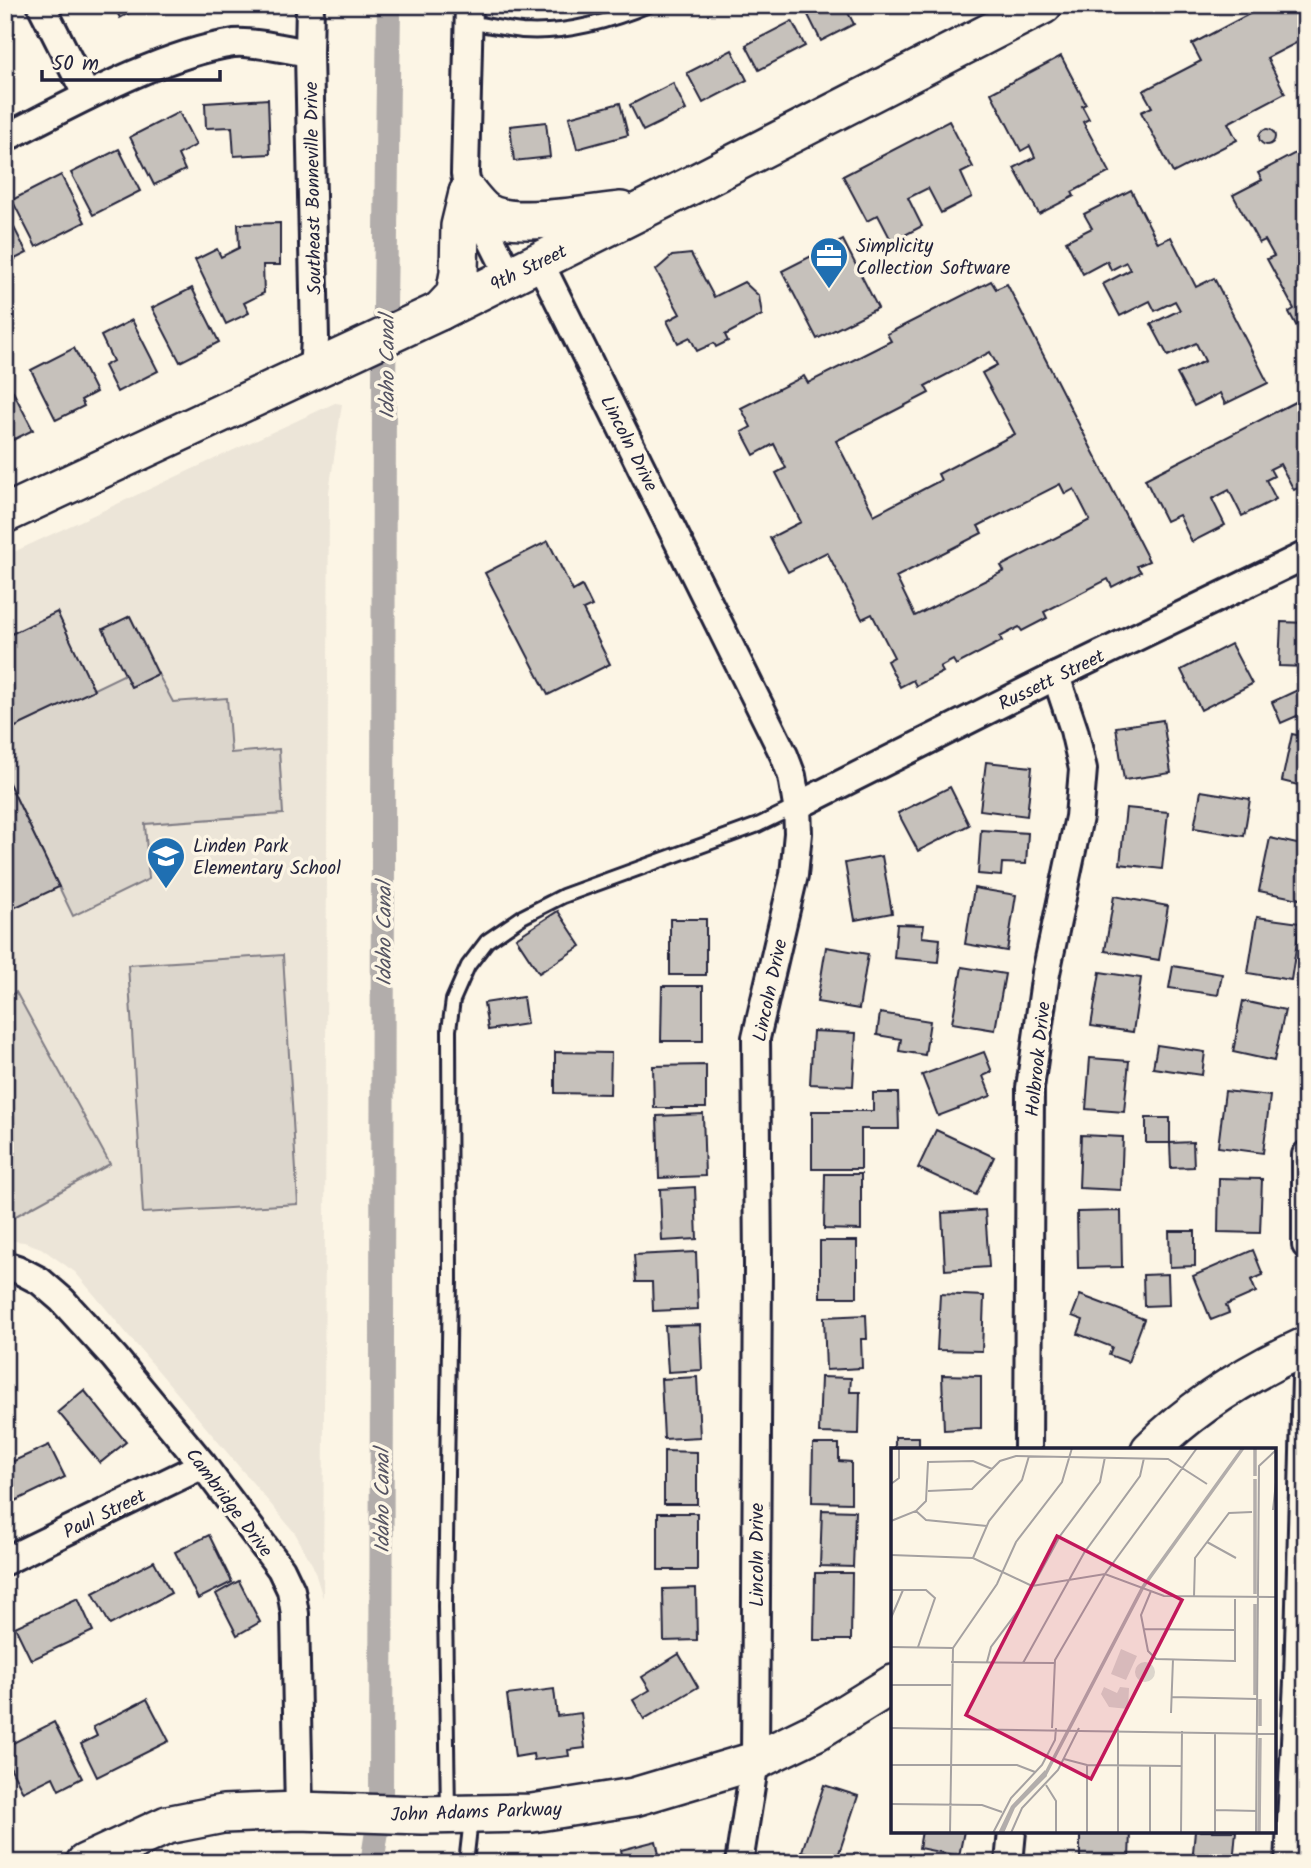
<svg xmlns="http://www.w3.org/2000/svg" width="1311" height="1868" viewBox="0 0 1311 1868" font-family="Kalam,sans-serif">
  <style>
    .built { fill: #ece5d8 }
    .green { fill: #dcd6cc; stroke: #7f7c84; stroke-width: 2 }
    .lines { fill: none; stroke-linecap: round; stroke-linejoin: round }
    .canal { stroke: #b2adab; stroke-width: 24 }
    .building { fill: #c6c1bb; stroke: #22223b; stroke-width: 2; fill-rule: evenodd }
    .lane-casing { stroke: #22223b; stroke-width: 18 }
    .street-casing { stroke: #22223b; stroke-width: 32 }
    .secondary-casing { stroke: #22223b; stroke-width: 42 }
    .lane { stroke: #fcf5e5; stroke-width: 12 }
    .street { stroke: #fcf5e5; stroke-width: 26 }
    .secondary { stroke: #fcf5e5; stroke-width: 37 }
    .labels { text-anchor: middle; stroke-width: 7; stroke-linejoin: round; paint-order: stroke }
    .street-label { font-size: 19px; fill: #22223b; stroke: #fcf5e5 }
    .poi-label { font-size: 19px; fill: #22223b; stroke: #fcf5e5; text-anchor: start }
    .water-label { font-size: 21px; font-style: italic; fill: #545362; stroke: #fcf5e5 }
    .inset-river { fill: none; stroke: #b2adab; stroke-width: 3.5 }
    .inset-road { fill: none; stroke: #a5a1a1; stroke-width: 2 }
    .view { fill: #c2185b; fill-opacity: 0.15; stroke: #c2185b; stroke-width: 3.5 }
    .inset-edge { fill: none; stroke: #22223b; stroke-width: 3.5 }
  </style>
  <rect width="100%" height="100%" fill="#fcf5e5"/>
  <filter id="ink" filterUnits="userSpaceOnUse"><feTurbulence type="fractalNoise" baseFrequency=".0143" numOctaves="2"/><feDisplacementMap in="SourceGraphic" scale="14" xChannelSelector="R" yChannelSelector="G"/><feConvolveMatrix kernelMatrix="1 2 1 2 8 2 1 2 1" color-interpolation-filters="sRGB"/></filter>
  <g filter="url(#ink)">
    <!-- built -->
    <path class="built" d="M335,403L342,404L329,492L323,1598L313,1566L295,1533L75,1272L41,1248L24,1242L5,1240V556Z"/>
    <!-- green -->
    <g class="green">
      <path d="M125,674L131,687L158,674L173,702L227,698L231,753L279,749L283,814L145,824L149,879L73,916L5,775V732Z"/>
      <path d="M283,955L298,1204L143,1213L128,965Z"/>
      <path d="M16,992L110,1164L5,1222V998Z"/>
    </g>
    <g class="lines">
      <!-- canal -->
      <path class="canal" d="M372,1863L381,1806L384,382L389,5"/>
    </g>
    <!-- building -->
    <g class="building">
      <path d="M113,5H144L120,18Z"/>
      <path d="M803,5H853L846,9L854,24L821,41Z"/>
      <path d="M1246,5H1306V38L1267,58L1285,93L1228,123L1237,140L1173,173L1141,112L1152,107L1143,91L1201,61L1192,44L1251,13Z"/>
      <path d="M792,21L805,46L759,70L746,45Z"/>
      <path d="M732,50L747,80L703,103L687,73Z"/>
      <path d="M1061,56L1086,104L1082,106L1089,119L1083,122L1110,172L1072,192L1074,196L1039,214L1014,168L1035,157L1030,146L1021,151L991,93Z"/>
      <path d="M673,83L686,110L643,131L630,105Z"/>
      <path d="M268,99L270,154L234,156L232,127L206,128L205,103Z"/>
      <path d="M620,103L628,135L577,149L569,117Z"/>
      <path d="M179,112L196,145L178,155L185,170L154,185L130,137Z"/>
      <path d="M949,121L973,167L961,173L972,197L941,213L928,188L908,198L922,226L892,242L878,215L867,221L843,176Z"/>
      <path d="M546,122L550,157L514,161L510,126Z"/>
      <circle cx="1267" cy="137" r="8"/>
      <path d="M119,149L140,191L93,215L71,173Z"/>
      <path d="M1303,149L1306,154V339L1304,340L1289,312L1294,309L1267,259L1274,256L1265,240L1259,243L1233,195L1262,180L1258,173Z"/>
      <path d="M61,175L85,222L36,247L12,200Z"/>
      <path d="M1131,190L1158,243L1171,237L1196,287L1214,278L1268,383L1225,404L1220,393L1194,406L1177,374L1205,361L1196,343L1168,356L1151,324L1180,310L1175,301L1155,311L1150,301L1120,316L1103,284L1130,270L1126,262L1111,270L1107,261L1083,274L1066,241L1092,228L1084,214Z"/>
      <path d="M5,210L27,253L5,264Z"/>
      <path d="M280,223V265H263L264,293L244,303L249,313L226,324L195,260L217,249L221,257L239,248L238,224Z"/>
      <path d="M843,240L878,308L817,339L782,271Z"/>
      <path d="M691,254L714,297L744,282L759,296L762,315L725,335L728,341L716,347L714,343L697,351L690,337L678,343L667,321L680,314L656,270L672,256Z"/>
      <path d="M991,281L996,289L1007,284L1149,561L1137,566L1141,572L1112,587L1108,579L1044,612L1047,618L1022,631L1019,627L1000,637L1002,641L956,665L953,660L940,667L943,672L916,686L913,680L900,687L887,661L894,657L872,614L862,619L827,552L788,572L770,538L801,522L776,473L786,468L774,444L754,455L742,432L751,427L741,408L804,376L808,383L891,341L887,334ZM990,352L997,365L982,373L1015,434L938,474L941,480L874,515L836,441L929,393L925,386ZM1060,484L1065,494L1074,489L1090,520L1001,566L1004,571L915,616L896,577L982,533L978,526Z"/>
      <path d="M192,288L219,342L180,362L152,308Z"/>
      <path d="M132,320L158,371L117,392L104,366L113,361L101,336Z"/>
      <path d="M74,348L96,392L81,400L84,406L56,420L31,370Z"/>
      <path d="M5,376L33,430L5,444Z"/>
      <path d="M1301,399L1306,408V484L1294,490L1280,464L1270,469L1274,476L1266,480L1276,499L1242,516L1229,490L1212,499L1225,525L1192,542L1179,515L1166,521L1145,479Z"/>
      <path d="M548,541L573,591L582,586L592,606L583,610L610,664L548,695L485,573Z"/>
      <path d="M57,612L94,690L5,732V637Z"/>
      <path d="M130,616L158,674L131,687L103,629Z"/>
      <path d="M1281,622L1306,623V667L1279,666Z"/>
      <path d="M1231,644L1252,684L1201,710L1181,670Z"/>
      <path d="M1306,686V712L1281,723L1272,702Z"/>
      <path d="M1163,720L1171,773L1124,780L1116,727Z"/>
      <path d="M1292,734L1306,737V787L1282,781Z"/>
      <path d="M986,762L1032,767L1027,816L980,810Z"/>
      <path d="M5,775L59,887L5,912Z"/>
      <path d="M950,787L969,825L918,851L898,813Z"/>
      <path d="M1201,791L1250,799L1244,836L1194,828Z"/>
      <path d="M1126,808L1168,812L1162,869L1120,864Z"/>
      <path d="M981,830L1028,833L1026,864L1002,863L1001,876L978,874Z"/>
      <path d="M1270,838L1306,846L1304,900L1259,891Z"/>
      <path d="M882,856L892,913L855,920L845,863Z"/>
      <path d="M974,888L1016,895L1007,951L965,944Z"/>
      <path d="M1114,896L1168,906L1159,960L1105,951Z"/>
      <path d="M558,911L581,946L539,973L516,938Z"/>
      <path d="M1257,917L1300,923L1291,980L1248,973Z"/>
      <rect x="670" y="919" width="36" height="56"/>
      <path d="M897,924L924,925L922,937L940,939L938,962L894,958Z"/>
      <path d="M826,947L868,954L859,1009L817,1002Z"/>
      <path d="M1173,966L1222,974L1218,995L1169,988Z"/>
      <path d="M962,967L1005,974L995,1030L952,1023Z"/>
      <path d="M1100,972L1141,978L1133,1032L1091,1026Z"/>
      <path d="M662,986H703V1041H661Z"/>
      <path d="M523,997L527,1024L488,1030L484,1003Z"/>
      <path d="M1243,1001L1285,1010L1274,1061L1233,1052Z"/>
      <path d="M880,1013L930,1021L925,1055L899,1051L901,1039L877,1035Z"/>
      <path d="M813,1031L856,1033L853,1086L810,1084Z"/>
      <path d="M1157,1045L1205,1052L1202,1075L1153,1068Z"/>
      <path d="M555,1052L611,1053L610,1094L555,1093Z"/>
      <path d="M984,1052L992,1072L983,1076L991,1096L938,1116L922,1075Z"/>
      <path d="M1090,1058L1129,1061L1124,1112L1086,1109Z"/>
      <path d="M706,1065V1108H654L653,1066Z"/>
      <path d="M1225,1091L1270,1096L1263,1153L1218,1147Z"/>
      <path d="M873,1093H898L899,1129H861V1169H812V1111H873Z"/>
      <path d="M703,1114L705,1176L659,1178L657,1116Z"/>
      <rect x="1146" y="1118" width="24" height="25"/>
      <path d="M936,1130L994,1157L976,1195L918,1168Z"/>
      <path d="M1081,1135L1123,1137L1121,1190L1079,1188Z"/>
      <path d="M1193,1142L1194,1167L1171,1168L1170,1143Z"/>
      <path d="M825,1174H861V1230L824,1229Z"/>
      <path d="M1219,1178L1262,1179L1260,1233L1218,1232Z"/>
      <path d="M695,1187L697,1239L662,1241L660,1189Z"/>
      <path d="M985,1210L989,1267L945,1270L942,1213Z"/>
      <path d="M1121,1211L1122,1267L1078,1268L1077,1212Z"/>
      <path d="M1169,1231H1195V1266L1170,1267Z"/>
      <rect x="820" y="1241" width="37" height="56"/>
      <path d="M1253,1250L1263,1275L1251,1280L1256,1292L1226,1305L1229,1313L1211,1320L1193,1276Z"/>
      <path d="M696,1252L698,1309L653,1311L652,1282H636L634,1255Z"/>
      <path d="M1168,1274L1169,1305L1144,1306L1143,1275Z"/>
      <path d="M940,1294L984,1296L982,1351L937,1350Z"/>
      <path d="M1080,1295L1144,1319L1128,1362L1109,1355L1112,1347L1078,1334L1083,1320L1072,1316Z"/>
      <path d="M866,1315L867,1339H861L862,1368L826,1370L824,1317Z"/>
      <path d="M700,1325L702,1370L668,1372L665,1326Z"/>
      <path d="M942,1375L981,1376V1428L944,1430Z"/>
      <path d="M697,1377L700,1437L664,1439L661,1379Z"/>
      <path d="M821,1377L851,1378L850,1392H860L859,1434L819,1433Z"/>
      <path d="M84,1390L126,1442L100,1463L58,1412Z"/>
      <rect x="895" y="1437" width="24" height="13"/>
      <path d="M813,1444H839V1461L851,1462V1503L812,1502Z"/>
      <path d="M49,1445L65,1477L5,1506V1465Z"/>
      <path d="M664,1451L697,1452V1504H664Z"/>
      <path d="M822,1510L855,1511L853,1567L820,1566Z"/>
      <rect x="658" y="1513" width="39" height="57"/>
      <path d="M209,1535L232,1582L198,1599L175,1552Z"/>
      <path d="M154,1561L171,1593L110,1625L93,1593Z"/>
      <path d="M815,1573H852L851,1640H814Z"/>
      <path d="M239,1581L260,1622L237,1635L216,1594Z"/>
      <path d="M696,1588L697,1640L664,1641L663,1589Z"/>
      <path d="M78,1598L93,1631L31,1660L15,1627Z"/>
      <path d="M679,1654L698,1687L644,1719L633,1700L650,1690L642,1677Z"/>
      <path d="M554,1689L557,1716L581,1713L585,1748L568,1750L569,1756L534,1760L533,1754L515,1757L507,1695Z"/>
      <path d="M147,1699L169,1741L97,1777L81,1744L97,1736L93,1727Z"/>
      <path d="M54,1722L82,1778L59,1790L53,1777L23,1792L5,1757V1747Z"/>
      <path d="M824,1785L858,1796L836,1862L802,1851Z"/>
      <path d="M922,1831H964L959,1856L919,1848Z"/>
      <path d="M1080,1831H1130L1129,1859L1080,1858Z"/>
      <path d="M1195,1831H1236L1233,1863H1192Z"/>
      <path d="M656,1841L661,1863H624L621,1850Z"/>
    </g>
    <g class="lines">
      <defs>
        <g id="lane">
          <path d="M468,22C486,25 504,29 522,31C564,34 611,21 649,5"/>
          <path d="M448,1813L445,1606L450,1279L449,1030L453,1000L468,966L487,941L522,917L563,896L758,825L797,806"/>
          <path d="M466,1863L471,1819"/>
        </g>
        <g id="street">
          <path d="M41,5L87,96"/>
          <path d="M310,5L309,53L315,339L313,371"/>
          <path d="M469,5L465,174L468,193L509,275"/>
          <path d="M5,138C72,104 160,54 234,43C252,41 289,50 309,53"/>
          <path d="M539,261L784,755L792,776L797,806L798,833L794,875L756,1038L758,1265L755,1761L739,1863"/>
          <path d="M797,806L1056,676L1306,555"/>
          <path d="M1306,1155V1245"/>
          <path d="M5,1265L17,1269L40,1281L62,1300L114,1357L203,1465L281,1569L291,1590L295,1614L299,1811"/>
          <path d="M1028,1450L1030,1088L1046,973L1079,817L1083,769L1074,730L1056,676"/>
          <path d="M5,1561L203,1465"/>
          <path d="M1009,1863L1012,1831"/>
          <path d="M1289,1863L1298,1681L1306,1377"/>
        </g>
        <g id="secondary">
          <path d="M468,193C473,199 480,208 486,212C512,229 590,214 621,211"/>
          <path d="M440,311L455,295L459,273L460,226L468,193"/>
          <path d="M5,514L440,311L692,185L1043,5"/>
          <path d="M1150,1450C1194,1406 1249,1372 1306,1346"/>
          <path d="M85,1863L167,1825L223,1814L299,1811L422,1815L532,1813L634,1797L755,1761L817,1731L893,1684"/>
        </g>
      </defs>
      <!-- lane casing -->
      <use href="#lane" class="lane-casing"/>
      <!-- street casing -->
      <use href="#street" class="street-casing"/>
      <!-- secondary casing -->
      <use href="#secondary" class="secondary-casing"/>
      <!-- lane -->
      <use href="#lane" class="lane"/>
      <!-- street -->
      <use href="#street" class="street"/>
      <!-- secondary -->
      <use href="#secondary" class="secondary"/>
    </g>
  </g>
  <!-- icons -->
  <defs>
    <symbol id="office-pin" viewBox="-11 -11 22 30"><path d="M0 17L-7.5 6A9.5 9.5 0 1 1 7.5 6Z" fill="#1f6fb2" stroke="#fcf5e5"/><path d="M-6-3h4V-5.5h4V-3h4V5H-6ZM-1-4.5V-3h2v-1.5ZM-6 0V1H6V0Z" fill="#fff"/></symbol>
    <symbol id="school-pin" viewBox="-11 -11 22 30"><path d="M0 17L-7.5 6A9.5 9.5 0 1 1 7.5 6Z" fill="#1f6fb2" stroke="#fcf5e5"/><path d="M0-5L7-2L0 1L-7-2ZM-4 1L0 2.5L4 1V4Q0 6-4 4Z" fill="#fff"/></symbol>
  </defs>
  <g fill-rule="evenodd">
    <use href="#office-pin" x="807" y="234" width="44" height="60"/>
    <use href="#school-pin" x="144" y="834" width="44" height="60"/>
  </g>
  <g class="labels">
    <!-- street labels -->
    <g class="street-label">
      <text transform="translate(312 188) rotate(-91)" y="7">Southeast Bonneville Drive</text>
      <text transform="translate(528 267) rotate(-26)" y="7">9th Street</text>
      <text transform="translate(630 443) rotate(63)" y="7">Lincoln Drive</text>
      <text transform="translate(1051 679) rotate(-26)" y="7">Russett Street</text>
      <text transform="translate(769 990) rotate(-78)" y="7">Lincoln Drive</text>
      <text transform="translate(1037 1059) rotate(-84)" y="7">Holbrook Drive</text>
      <text transform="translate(230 1502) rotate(53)" y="7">Cambridge Drive</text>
      <text transform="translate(104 1513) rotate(-26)" y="7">Paul Street</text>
      <text transform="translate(756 1555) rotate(-90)" y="7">Lincoln Drive</text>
      <text transform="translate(476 1811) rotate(-2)" y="7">John Adams Parkway</text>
    </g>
    <!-- poi labels -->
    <g class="poi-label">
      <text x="856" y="252">Simplicity<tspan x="856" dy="22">Collection Software</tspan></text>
      <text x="193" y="852">Linden Park<tspan x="193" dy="22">Elementary School</tspan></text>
    </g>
    <!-- water labels -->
    <g class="water-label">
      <text transform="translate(387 367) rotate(-90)" y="7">Idaho Canal</text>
      <text transform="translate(384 934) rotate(-90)" y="7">Idaho Canal</text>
      <text transform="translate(382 1501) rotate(-90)" y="7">Idaho Canal</text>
    </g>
  </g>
  <!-- overview -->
  <g transform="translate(891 1448)">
    <rect width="385" height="385" fill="#fcf5e5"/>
    <path d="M230,201L246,208L235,232L220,226ZM244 224a10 10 0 1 1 20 0a10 10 0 1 1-20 0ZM213,239L226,245L229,239L238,240L237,261L218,259L210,246Z" fill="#dcd6cc"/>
    <path d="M154,322L156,328L124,360L113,385H107L120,358Z" fill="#b2adab"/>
    <path class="inset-river" d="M364,0V28M364,146V31M364,247V156M369,278V251M154,327L252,139L352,0M368,385L369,290"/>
    <path class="inset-road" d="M0,36L8,30V0M37,43L81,41L109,13L125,8L277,11L316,36M382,62L385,34M25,63L35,72L96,78M0,73L25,63L35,53L37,14L82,13L101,21M316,94L345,110M0,107L82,110L141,138L214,126L273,148L385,149M82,110L98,73L131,32L138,8M0,142H35L44,150L27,199M260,143L250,167L257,203L265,211L344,213V151M303,149L304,110L338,65L361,64M0,170L12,142M252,181L343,182M0,199L62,200M60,214L163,215M96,214L100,199L132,156L169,88L209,34L214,9M132,215L193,105L249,28L253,10M0,237H60M281,249L366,251M280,265L282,211M0,280L385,286M161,280L164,212L214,126L306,0M173,311L196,317L291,318M0,317H126L144,324M155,337L165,353V385M0,356L91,357L111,364M324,362L366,363M59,385L62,200L106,136L125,94L171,34L181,0M102,385L120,350L151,317L164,292L165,280M120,385L131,360L167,322L188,280M196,385V317M227,385V281M259,385V318M290,385L291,283M324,385V285M365,385L368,18L385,2"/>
    <path class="view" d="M166,88L291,152L200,331L75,267Z"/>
    <rect width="385" height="385" class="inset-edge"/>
  </g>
  <!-- margin -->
  <rect width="1311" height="1868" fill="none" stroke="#fcf5e5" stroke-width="28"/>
  <rect x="14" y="14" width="1283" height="1840" fill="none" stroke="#22223b" stroke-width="2.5" filter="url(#ink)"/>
  <!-- scale -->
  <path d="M42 70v10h178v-10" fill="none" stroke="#22223b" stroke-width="3.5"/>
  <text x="52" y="70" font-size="21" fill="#22223b" stroke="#fcf5e5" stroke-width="5" paint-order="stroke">50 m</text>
</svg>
